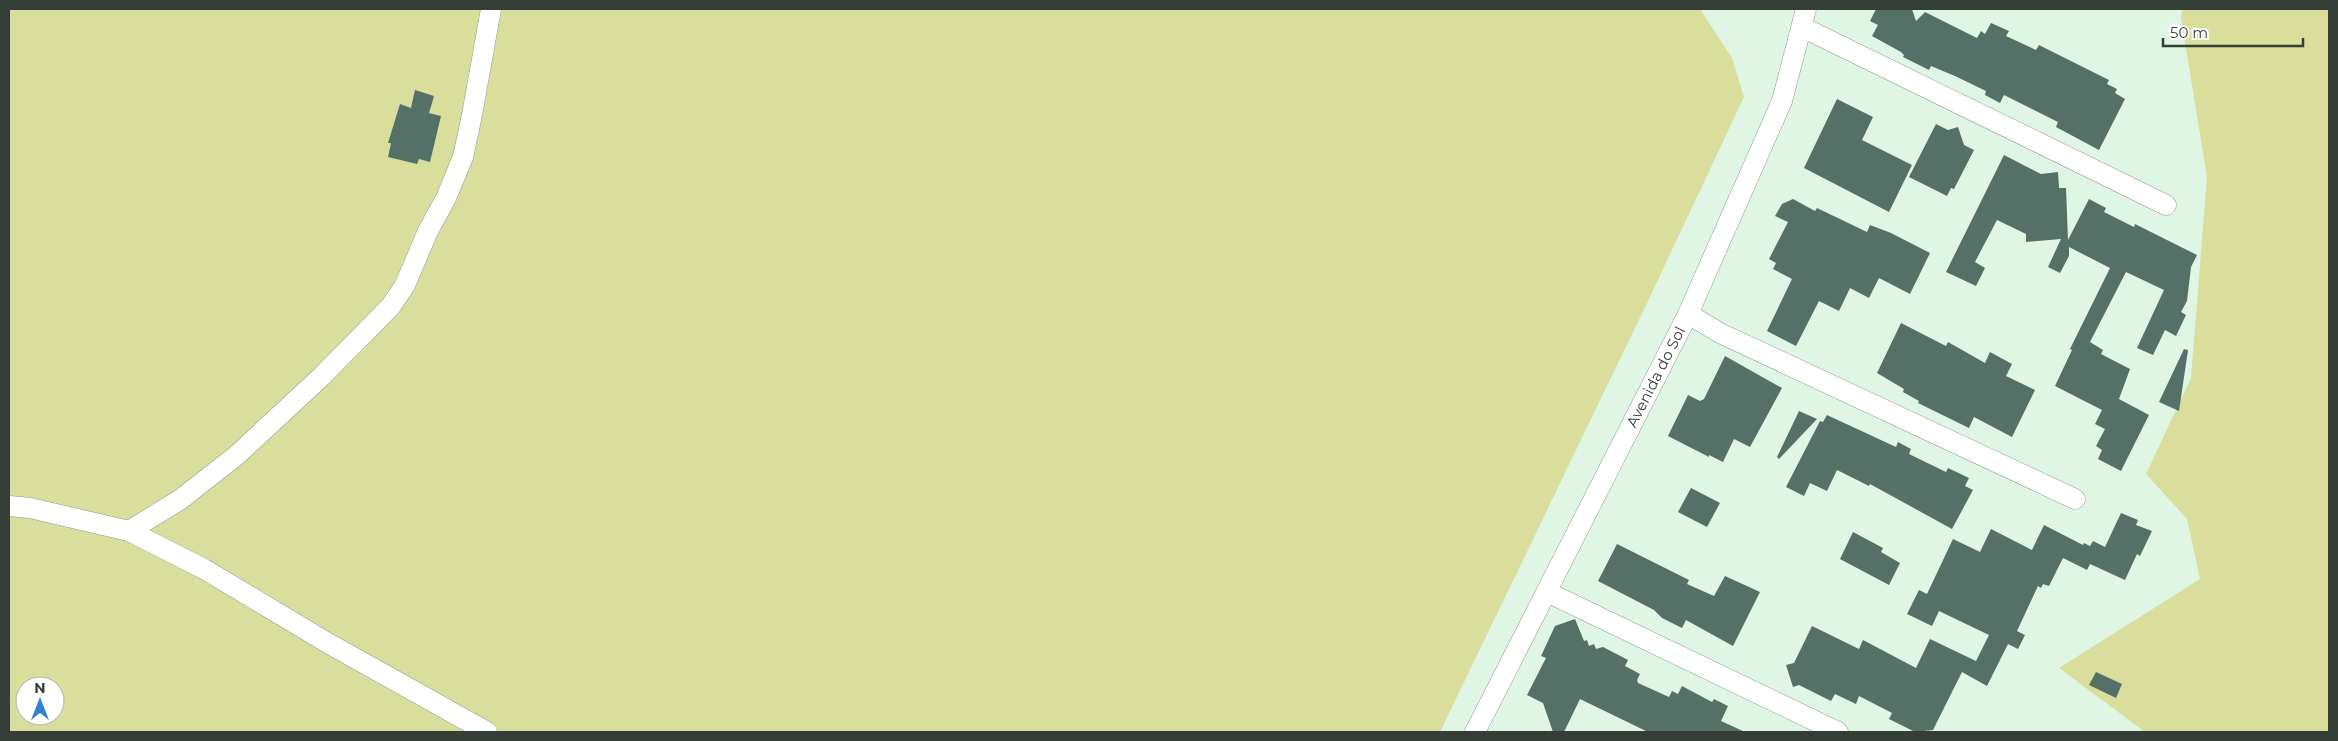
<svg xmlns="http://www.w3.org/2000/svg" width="2338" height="741" viewBox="0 0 2338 741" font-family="Montserrat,sans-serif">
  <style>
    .green { fill: #d9de9c; fill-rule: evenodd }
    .building { fill: #557067 }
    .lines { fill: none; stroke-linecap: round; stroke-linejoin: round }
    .minor-casing { stroke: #899f8e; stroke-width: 21 }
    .minor { stroke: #fff; stroke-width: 20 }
    .labels { text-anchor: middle; stroke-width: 5; stroke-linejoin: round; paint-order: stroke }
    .street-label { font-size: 15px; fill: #343d36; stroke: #fff }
  </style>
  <rect width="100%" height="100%" fill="#def6e3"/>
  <!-- green -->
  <g class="green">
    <path d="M9,9H1700L1732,58L1744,97L1648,301L1440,732H9ZM25,686H55V716H25Z"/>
    <path d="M2182,9H2329V732H2145L2059,668L2200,579L2187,519L2146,474L2191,378L2207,177L2181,18Z"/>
  </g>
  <!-- building -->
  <g class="building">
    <path d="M1876,9H1912L1916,21L1925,12L1977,38L1981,31L1985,34L1991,23L2009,31L2006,36L2036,50L2039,45L2109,80L2107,84L2117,89L2115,93L2125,99L2099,150L2056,127L2058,122L2004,95L2000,103L1985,95L1986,91L1955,76L1931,66L1929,70L1903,57L1904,55L1901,52L1872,36L1878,25L1870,21Z"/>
    <path d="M415,90L434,96L429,113L441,116L430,162L419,159L417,164L388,157L391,143H388L400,104L411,108Z"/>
    <path d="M1837,99L1873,117L1862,140L1912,165L1889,212L1804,168Z"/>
    <path d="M1936,124L1948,130L1958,127L1964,145L1974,150L1954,189L1951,188L1947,196L1909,177Z"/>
    <path d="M2004,155L2041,174L2058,172L2059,188H2066L2068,240L2089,199L2106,208L2104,212L2134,227L2135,224L2197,255L2191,267L2187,301L2181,312L2186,315L2176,336L2165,330L2153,355L2137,348L2164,290L2126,272L2090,342L2103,350L2101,354L2130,369L2119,399L2149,415L2121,471L2098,459L2102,450L2096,446L2105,429L2095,424L2102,410L2055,386L2072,350L2070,349L2110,268L2069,247V256L2060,273L2048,267L2061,239L2026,242V234L1997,220L1975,262L1985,268L1976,286L1946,272Z"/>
    <path d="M1793,199L1815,211L1817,208L1867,232L1870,225L1891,233L1930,253L1910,294L1879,278L1869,298L1850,288L1839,311L1819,301L1796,346L1767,331L1792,279L1773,269L1776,263L1769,259L1788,222L1775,216L1782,204Z"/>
    <path d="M1901,323L1946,346L1948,342L1985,363L1990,352L2012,364L2006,376L2035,390L2012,437L1974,417L1969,428L1918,403L1919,401L1903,392L1904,389L1877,373Z"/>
    <path d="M2184,349L2188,350L2179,411L2159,402Z"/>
    <path d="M1725,356L1782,388L1750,447L1734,439L1723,462L1709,455V457L1668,436L1688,395L1700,401L1704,399Z"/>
    <path d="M1799,411L1817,419L1779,459L1777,457Z"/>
    <path d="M1827,415L1896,447L1898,442L1911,449L1909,454L1946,472L1948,468L1969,478L1965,486L1973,490L1952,529L1870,484L1869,486L1837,470L1827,491L1810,483L1804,496L1786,487L1820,421L1823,422Z"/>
    <path d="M1691,488L1720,503L1707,527L1678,512Z"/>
    <path d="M2121,513L2138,520L2136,525L2152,531L2140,556L2137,554L2125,580L2090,564L2087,570L2063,558L2049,586L2043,584L2041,588L2038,586L2017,631L2025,635L2018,649L2008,644L1987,686L1962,672L1933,730L1915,732L1889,719L1892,713L1859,696L1856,704L1835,694L1831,701L1799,685L1793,687L1786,665L1794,663L1812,626L1859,649L1863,640L1916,668L1930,639L1976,661L1989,635L1939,611L1932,626L1907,614L1919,590L1927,594L1953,539L1980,552L1991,529L2032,550L2044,525L2083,545L2084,543L2090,546L2093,541L2105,547Z"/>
    <path d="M1853,532L1883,548L1881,552L1900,563L1889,585L1840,559Z"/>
    <path d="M1617,544L1689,580L1687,584L1714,596L1725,576L1760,592L1733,646L1686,620L1682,628L1662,618L1654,610L1598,581Z"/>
    <path d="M1575,619L1584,641L1587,640L1589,646L1594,644L1596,649L1603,647L1628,660L1625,666L1640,674L1637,680L1638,683L1669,697L1672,691L1678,694L1682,686L1712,702L1714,699L1728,706L1721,721L1745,732H1648L1580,699L1564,732H1553L1543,703L1527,695L1546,658L1541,656L1555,626Z"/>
    <path d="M2096,672L2122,684L2116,698L2089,685Z"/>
  </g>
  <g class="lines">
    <defs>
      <g id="minor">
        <path d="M1802,27L2166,205"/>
        <path d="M1688,314L1720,333L2075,499"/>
        <path d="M9,506L30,508L129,531L204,569L326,642L487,732"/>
        <path d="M129,531L181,499L237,455L322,376L391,306L405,285L428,231L446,198L463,157L472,115L491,9"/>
        <path d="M1547,592L1838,732"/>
        <path d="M1475,732L1688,314L1782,101L1806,9"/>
      </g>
    </defs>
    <!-- minor casing -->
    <use href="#minor" class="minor-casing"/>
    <!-- minor -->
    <use href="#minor" class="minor"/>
  </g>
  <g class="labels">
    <!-- street labels -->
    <g class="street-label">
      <text transform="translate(1656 377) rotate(-63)" y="5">Avenida do Sol</text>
    </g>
  </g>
  <!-- border -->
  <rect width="2338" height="741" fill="none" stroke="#343d36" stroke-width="20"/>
  <!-- north arrow -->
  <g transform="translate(40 701)"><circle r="24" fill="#ffffff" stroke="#aeb1af"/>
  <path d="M0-4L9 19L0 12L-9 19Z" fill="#3380d1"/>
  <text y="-8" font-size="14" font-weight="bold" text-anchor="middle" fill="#343d36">N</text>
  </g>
  <!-- scale -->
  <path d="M2163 38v8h140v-8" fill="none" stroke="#343d36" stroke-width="2.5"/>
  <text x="2170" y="38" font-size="15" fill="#343d36" stroke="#ffffff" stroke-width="4" paint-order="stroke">50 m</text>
</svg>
